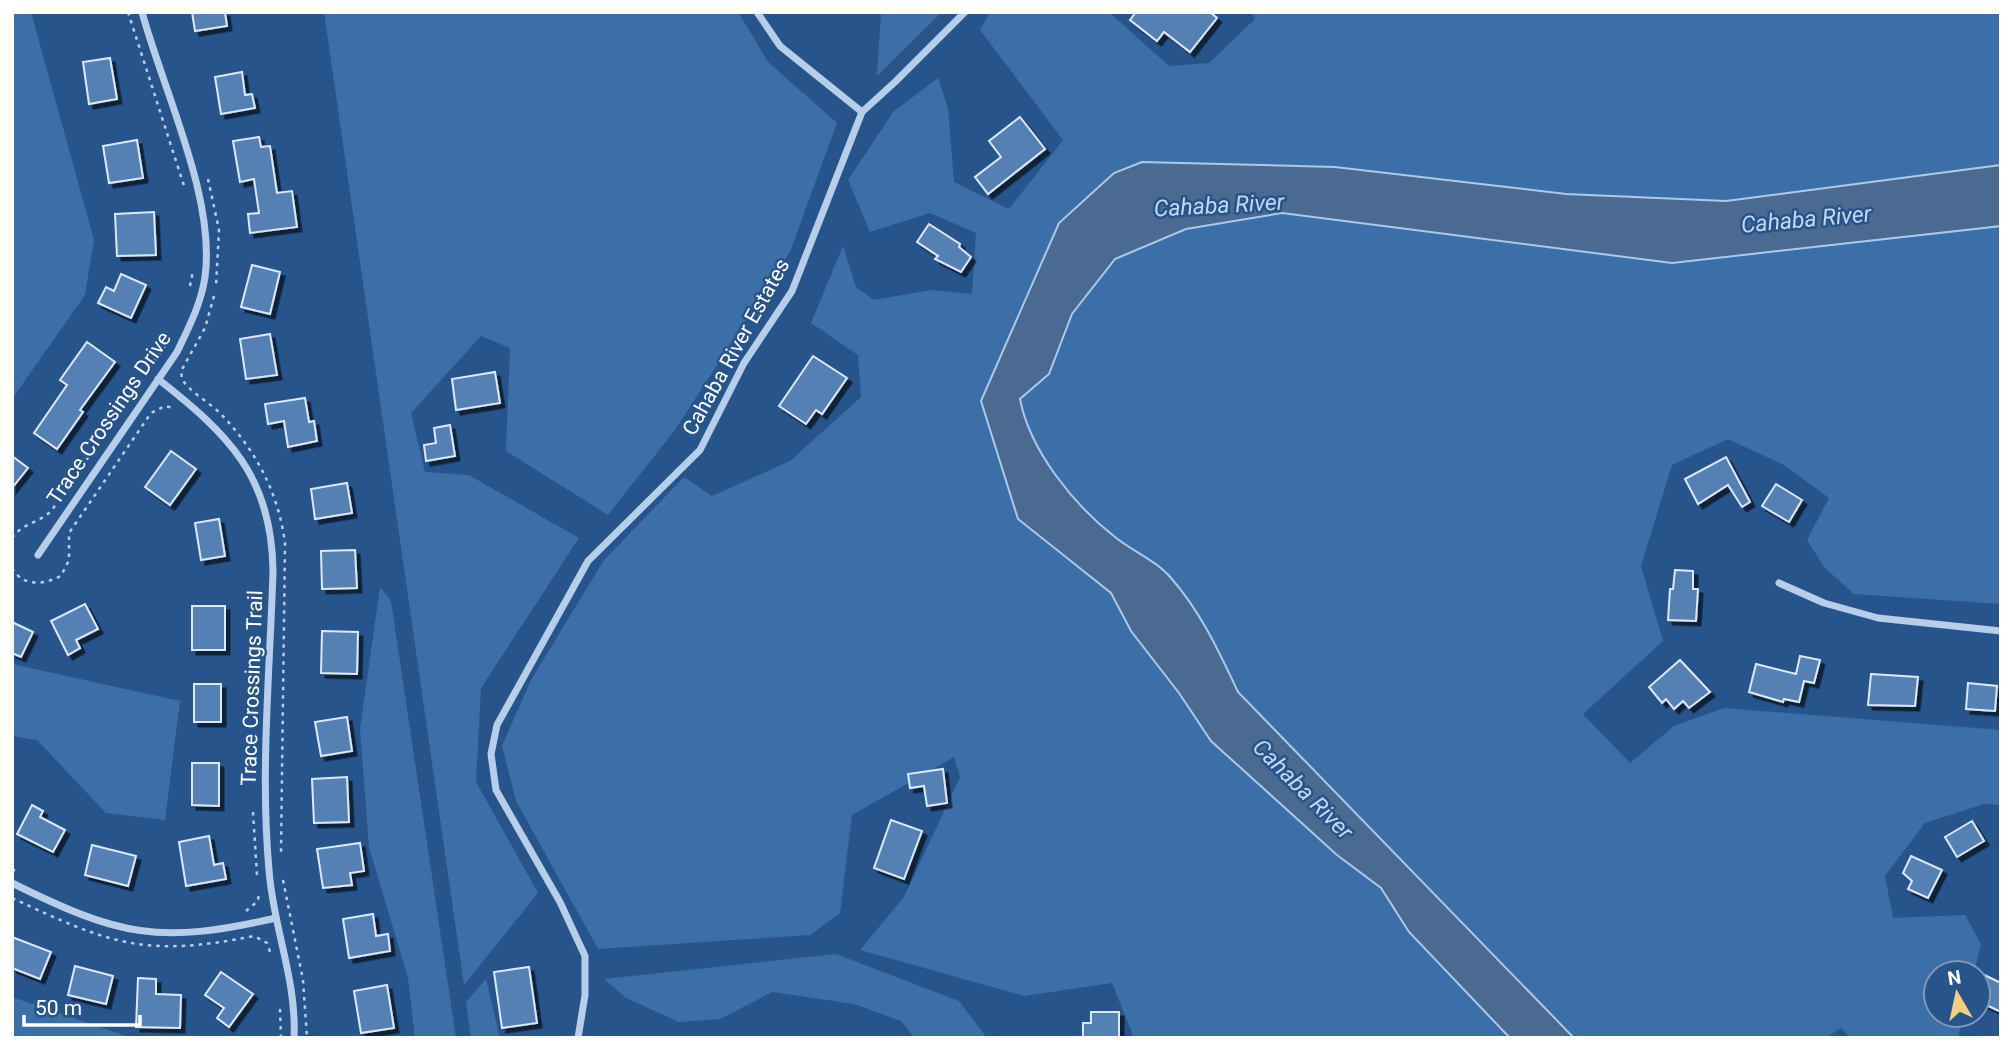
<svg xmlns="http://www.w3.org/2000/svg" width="2013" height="1050" viewBox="0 0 2013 1050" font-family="Roboto,sans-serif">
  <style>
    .green { fill: #3c6ea8 }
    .water { fill: #4b6a91; stroke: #abc9ea; stroke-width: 2 }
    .building { fill: #5480b4; stroke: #dbe8f8; stroke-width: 2; filter: url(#shadow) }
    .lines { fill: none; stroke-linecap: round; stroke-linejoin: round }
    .path { stroke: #b7ceea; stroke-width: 2.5; stroke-dasharray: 3.5 5; stroke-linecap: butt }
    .minor { stroke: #b7ceea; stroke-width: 7 }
    .labels { text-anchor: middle; stroke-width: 5; stroke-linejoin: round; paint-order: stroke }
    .street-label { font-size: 21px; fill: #fff; stroke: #28548c }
    .water-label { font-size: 23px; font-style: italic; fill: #c3d8f1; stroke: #28548c }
  </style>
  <defs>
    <filter id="shadow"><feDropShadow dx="4.5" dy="4.5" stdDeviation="0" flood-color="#0009"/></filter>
  </defs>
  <rect width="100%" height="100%" fill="#28548c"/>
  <!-- green -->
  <g class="green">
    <path d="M12,12H31L94,240L85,295L12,399Z"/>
    <path d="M324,12H738L768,62L837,123L790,252L675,430L608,515L506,451L510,348L481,336L411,413L425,472L469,475L579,538L481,688L476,782L538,893L464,985Z"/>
    <path d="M881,12H942L877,76Z"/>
    <path d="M990,12H1109L1169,66L1209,63L1255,19L1251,12H2001V165L1726,201L1114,173L1059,223L981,401L1018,519L1111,593L1131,631L1179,693L1211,741L1337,855L1381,888L1409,932L1510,1038H1134L1112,983L1024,996L860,950L904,897L960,777L954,757L852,815L840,913L810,935L598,949L516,801L502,746L531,680L604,560L684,477L712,496L790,461L861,397L858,355L811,323L843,246L856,287L874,300L931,290L972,294L976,233L930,213L870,232L848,180L893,112L938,78L948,108L954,182L1009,209L1063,140L980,30Z"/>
    <path d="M1282,213L1672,263L2001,226V604L1854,594L1824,567L1807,540L1829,498L1784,465L1728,439L1672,465L1641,566L1663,641L1583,714L1630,763L1674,726L1724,708L2001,730V805L1984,804L1925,823L1885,876L1893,918L1965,915L1981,944L1974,973H1936V1015H1963L1958,1038H1851L1841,1028L1825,1038H1574L1238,692C1219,652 1201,612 1171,578C1157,561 1132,551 1115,537C1072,504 1032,453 1020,399L1049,374L1072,314L1115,259L1186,229Z"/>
    <path d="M380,587L391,601L456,1038H415L408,978L369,847L360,729Z"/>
    <path d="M12,664L180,701L165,820L106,813L37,740L12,736Z"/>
    <path d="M836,954L959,1001L987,1038H915L901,1021L854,1004L772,992L720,1019L679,1022L626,998L604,979Z"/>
    <path d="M486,979L500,1038H471L466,1002Z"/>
    <path d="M12,997L132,1038H12Z"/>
  </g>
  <!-- water -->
  <path class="water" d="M1142,162L1335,167L1566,194L1726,201L2001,165V226L1672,263L1282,213L1186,229L1115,259L1072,314L1049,374L1020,399C1030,451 1074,505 1115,537C1132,551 1157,561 1171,578C1201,612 1219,652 1238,692L1574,1038H1510L1409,932L1381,888L1337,855L1211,741L1179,693L1131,631L1111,593L1018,519L981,401L1059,223L1114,173Z"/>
  <!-- building -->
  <g class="building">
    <path d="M192,12H225L227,26L195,31Z"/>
    <path d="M1136,12H1210L1217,18L1190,52L1164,32L1157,41L1130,20Z"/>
    <path d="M110,58L117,99L89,104L83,62Z"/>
    <path d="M242,72L245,95L252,94L255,108L221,114L215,77Z"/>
    <path d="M1020,117L1045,149L988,194L975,177L1001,157L989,141Z"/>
    <path d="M259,137L261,147L270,146L277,193L292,191L297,227L250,233L248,214L259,213L254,179L240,182L233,141Z"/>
    <path d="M137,140L143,178L109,183L103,146Z"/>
    <path d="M154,212L156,255L117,256L115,214Z"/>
    <path d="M929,224L960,244L959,247L971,257L961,272L935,259L938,256L917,242Z"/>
    <path d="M252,265L280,272L270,314L241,307Z"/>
    <path d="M121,274L146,285L131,318L98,303L106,287L114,291Z"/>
    <path d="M270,334L277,375L246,379L240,339Z"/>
    <path d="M87,342L115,362L80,410L83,412L57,449L34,433L67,385L60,380Z"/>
    <path d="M813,356L847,378L822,414L816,410L806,424L779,406Z"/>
    <path d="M495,372L500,403L456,410L452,379Z"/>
    <path d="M305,398L309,422L314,421L317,441L288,447L284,421L268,424L265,404Z"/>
    <path d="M450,425L455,456L426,461L424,445L436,443L434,428Z"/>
    <path d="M171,451L196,469L170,505L145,487Z"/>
    <path d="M12,456L28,468L12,488Z"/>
    <path d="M1726,457L1750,502L1742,507L1728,485L1698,504L1685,479Z"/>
    <path d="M347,483L352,513L315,519L311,489Z"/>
    <path d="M1776,484L1802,500L1789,522L1762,506Z"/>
    <path d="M219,519L225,556L201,560L195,523Z"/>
    <path d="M355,550L357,588L322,589L321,551Z"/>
    <path d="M1675,570L1693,571V589H1698L1696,621L1668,620L1670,589H1673Z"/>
    <path d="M85,604L98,629L76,640L80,648L68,655L51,621Z"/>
    <rect x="192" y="606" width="33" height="44"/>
    <path d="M12,622L33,632L21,657L12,653Z"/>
    <path d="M322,631L358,632L357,674L321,673Z"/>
    <path d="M1800,656L1820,660L1814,683L1804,681L1799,702L1784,699L1783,702L1749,692L1756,664L1796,674Z"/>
    <path d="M1680,660L1710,692L1689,708L1683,701L1674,709L1666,699L1662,703L1649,687Z"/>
    <path d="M1871,674L1918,677L1915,706L1868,705Z"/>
    <path d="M1968,683L1997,686L1995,711L1966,709Z"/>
    <rect x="194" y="684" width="27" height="38"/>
    <path d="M347,717L352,751L321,756L315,722Z"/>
    <path d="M192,763H219V806L192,805Z"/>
    <path d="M943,769L947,803L927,806L924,786L910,788L908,774Z"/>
    <path d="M347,777L349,822L314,823L312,779Z"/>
    <path d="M32,805L43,811L40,817L65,830L53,852L17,834Z"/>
    <path d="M891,820L922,831L904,879L874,868Z"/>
    <path d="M1972,821L1984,841L1957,857L1945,837Z"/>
    <path d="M209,836L214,865L223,863L226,879L186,886L179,842Z"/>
    <path d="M360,843L364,871L350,873L352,885L323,888L317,849Z"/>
    <path d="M92,845L136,856L128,886L85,875Z"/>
    <path d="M1911,856L1942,870L1928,898L1908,889L1912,881L1903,873Z"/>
    <path d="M373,914L376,936L388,934L390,951L349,958L343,919Z"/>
    <path d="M12,937L51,952L40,979L12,968Z"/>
    <path d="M75,966L113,976L106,1004L68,995Z"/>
    <path d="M529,967L537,1023L502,1028L494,972Z"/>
    <path d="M221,972L253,994L229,1027L217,1018L224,1008L205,995Z"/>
    <path d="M1978,972L2001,983V1012L1978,1001Z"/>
    <path d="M138,978L156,979V994L181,995L180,1028L136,1027Z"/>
    <path d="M387,985L394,1028L361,1033L354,991Z"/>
    <path d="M1091,1012H1119V1038H1083V1023H1091Z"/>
  </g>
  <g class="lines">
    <!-- path -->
    <g class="path">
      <path d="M128,12L185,189"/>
      <path d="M208,179L219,230L216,286"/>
      <path d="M190,286L193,271"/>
      <path d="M214,296L205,328L181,371L182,379C190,392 207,401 219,412C255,449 278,491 285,543L281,852"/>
      <path d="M12,538C22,523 40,523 52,510L169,340"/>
      <path d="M12,568C23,587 43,585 61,576L69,560V533L151,413L165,406L174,408"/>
      <path d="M253,812L257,875"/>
      <path d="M12,869L19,873"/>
      <path d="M283,880L303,980L307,1038"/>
      <path d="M12,898C110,944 145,958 254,936L267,943L271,955"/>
      <path d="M246,911L258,901L259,892"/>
      <path d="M280,1009L281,1038"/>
    </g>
    <!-- minor -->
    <g class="minor">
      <path d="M757,12L780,46L862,112"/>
      <path d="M158,379C228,434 272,476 273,571C270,670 260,771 269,870C273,927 297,980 294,1038"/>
      <path d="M38,555L177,352C189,327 201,304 205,277C216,198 163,90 142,12"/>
      <path d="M1779,583L1824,603L1878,618L2001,631"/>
      <path d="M12,883C119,936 158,945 276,918"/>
      <path d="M578,1038L585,995V956L560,902L496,790L491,754L497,725L588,561L700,450L744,363L792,291L862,112L895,82L965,12"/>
    </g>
  </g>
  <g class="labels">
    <!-- street labels -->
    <g class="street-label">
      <text transform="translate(736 347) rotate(-61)" y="7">Cahaba River Estates</text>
      <text transform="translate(109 418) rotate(-56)" y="7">Trace Crossings Drive</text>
      <text transform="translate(252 688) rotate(-88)" y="7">Trace Crossings Trail</text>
    </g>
    <!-- water labels -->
    <g class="water-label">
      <text transform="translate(1219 205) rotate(-3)" y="8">Cahaba River</text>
      <text transform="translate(1806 219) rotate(-5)" y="8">Cahaba River</text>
      <text transform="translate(1303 789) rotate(45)" y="8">Cahaba River</text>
    </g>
  </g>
  <!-- border -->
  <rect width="2013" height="1050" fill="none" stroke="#ffffff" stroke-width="28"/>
  <!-- north arrow -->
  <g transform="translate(1957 994) rotate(351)"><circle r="33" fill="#28548c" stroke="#7e98ba" stroke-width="2"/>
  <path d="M0-5L12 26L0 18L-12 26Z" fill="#f2cf7d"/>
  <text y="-10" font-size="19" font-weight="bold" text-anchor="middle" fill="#ffffff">N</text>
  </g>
  <!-- scale -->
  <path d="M24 1015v10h116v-10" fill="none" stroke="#ffffff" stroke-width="3.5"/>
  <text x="35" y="1015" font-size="21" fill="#ffffff" stroke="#28548c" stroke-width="5" paint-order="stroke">50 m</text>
</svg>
